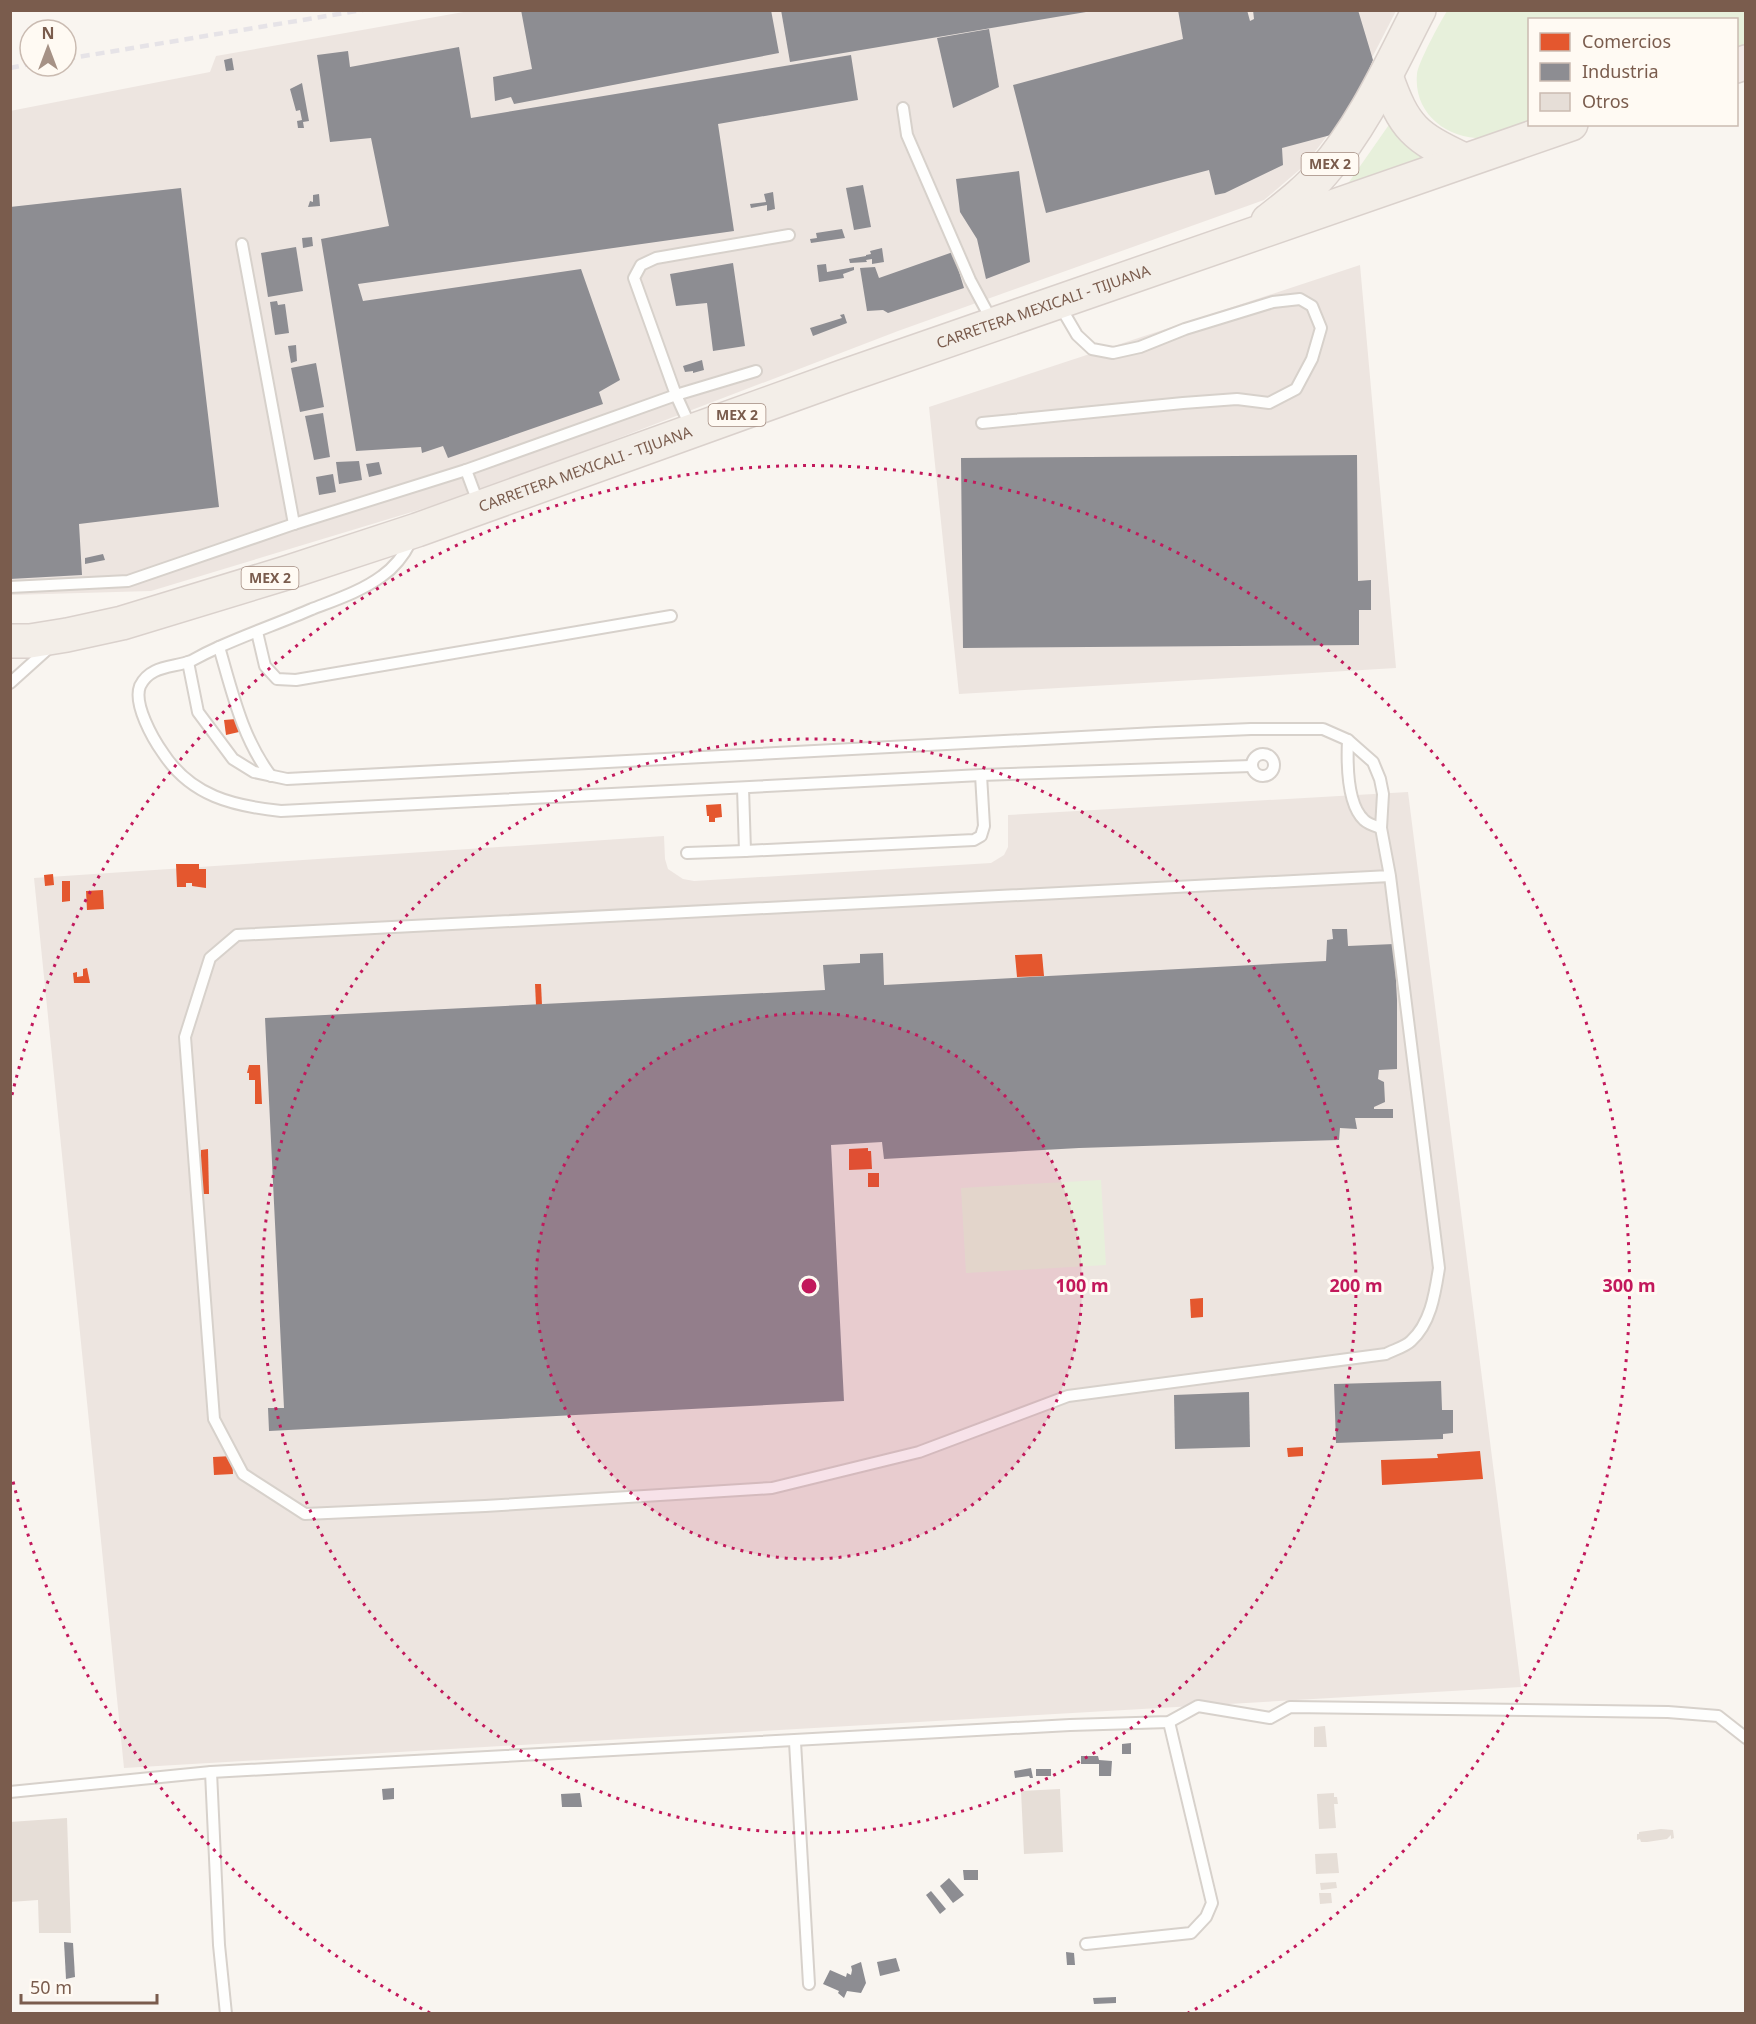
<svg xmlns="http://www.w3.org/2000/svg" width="1756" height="2024" viewBox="0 0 1756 2024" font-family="'Noto Sans',sans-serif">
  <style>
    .industrial { fill: #ede5e0 }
    .green { fill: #e7f0db }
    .shops { fill: #e4572e }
    .industry { fill: #8d8d92 }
    .building { fill: #e6ded7 }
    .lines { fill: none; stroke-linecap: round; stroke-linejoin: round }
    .lane-casing { stroke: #d7d1cb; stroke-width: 14 }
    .primary-casing { stroke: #dad1cc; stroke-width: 36 }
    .highway-casing { stroke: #dad1cc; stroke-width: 36 }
    .lane { stroke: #fefefd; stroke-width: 10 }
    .primary { stroke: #f3eee8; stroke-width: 33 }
    .highway { stroke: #f2eae7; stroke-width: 33 }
    .rail { stroke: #e6e3e7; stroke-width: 4.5; stroke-dasharray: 9 6; stroke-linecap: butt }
    .ring { fill: none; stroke: #c2185b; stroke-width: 3; stroke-dasharray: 3 6 }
    .labels { text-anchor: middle; stroke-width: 6; stroke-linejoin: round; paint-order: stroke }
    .shield { fill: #fffaf3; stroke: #a28b7f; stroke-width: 1.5 }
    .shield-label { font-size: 14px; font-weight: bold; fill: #7a5c4d }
    .street-label { font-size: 15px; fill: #7a5c4d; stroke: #fffaf3 }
    .centre { fill: #c2185b; stroke: #fffaf3; stroke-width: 3 }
    .ring-label { font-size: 18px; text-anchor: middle; font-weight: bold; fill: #c2185b; stroke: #fffaf3; stroke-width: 6; stroke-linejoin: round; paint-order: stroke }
  </style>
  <rect width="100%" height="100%" fill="#f9f5f0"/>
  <!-- industrial -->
  <g class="industrial">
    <path d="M469,11H1396L1342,116L1305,165L1264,200L898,331L478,492L151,591L11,595L10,111L210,72L216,56Z"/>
    <path d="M1360,265L1396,668L959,694L929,407Z"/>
    <path d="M1408,792L1521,1687L124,1768L34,878L664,836L665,859L668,869L683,879L694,881L991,863L1004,855L1008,847V815Z"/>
  </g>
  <!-- green -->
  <g class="green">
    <path d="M1447,11H1745V51L1737,54L1736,20H1530V124C1517,129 1503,137 1490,138C1451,142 1413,116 1417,74C1418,63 1440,22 1447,11Z"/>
    <path d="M1393,119L1430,155L1347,185Z"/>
    <path d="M1101,1180L1106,1265L966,1273L961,1188Z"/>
  </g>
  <!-- shops -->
  <g class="shops">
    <path d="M236,719L239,732L226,735L224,720Z"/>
    <path d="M721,804L722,817L715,818V822H709V816H707L706,805Z"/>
    <path d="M176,864H199V869H206V888L192,886V883H186V887H177Z"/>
    <path d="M53,874L54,885L45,886L44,875Z"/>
    <path d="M62,881H70V901L62,902Z"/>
    <path d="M103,890L104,909L87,910L86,891Z"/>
    <path d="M1042,954L1044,976L1017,977L1015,955Z"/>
    <path d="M87,968L90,983H74L73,973L77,972V977L83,976V969Z"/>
    <path d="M535,984H541L542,1005H536Z"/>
    <path d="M249,1065H260L262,1104H255V1080H249V1073H247Z"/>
    <path d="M868,1148V1151H871L872,1169L849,1170V1149Z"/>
    <path d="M208,1149L209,1194H201V1150Z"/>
    <rect x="868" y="1173" width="11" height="14"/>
    <path d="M1203,1298V1317L1191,1318L1190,1299Z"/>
    <path d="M1303,1447V1456L1288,1457L1287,1448Z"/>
    <path d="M1480,1451L1483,1479L1382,1485L1381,1460L1438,1458L1437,1454Z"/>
    <path d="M232,1456L233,1474L214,1475L213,1457Z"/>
  </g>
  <!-- industry -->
  <g class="industry">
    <path d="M521,10H771L779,53L514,104L511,97L495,101L493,77L532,69Z"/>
    <path d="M781,10H1085L1086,12L790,62Z"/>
    <path d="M1178,10H1247L1250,21L1254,19L1253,10H1358L1373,60L1342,132L1282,148L1283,165L1225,193L1215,195L1209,170L1046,213L1013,85L1183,39Z"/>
    <path d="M989,29L999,87L953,108L937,38Z"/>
    <path d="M459,47L471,118L851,55L858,100L718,124L734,231L358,284L363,301L581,269L620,380L599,392L603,404L448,458L443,446L422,453L421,447L356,451L321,239L389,226L371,138L330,142L317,55L348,51L350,67Z"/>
    <path d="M232,58L234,70L226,71L224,60Z"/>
    <path d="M302,83L309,121L303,122L304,128H298L297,121L302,120L300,110L296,111L290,89Z"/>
    <path d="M1019,171L1030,262L986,279L977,239L960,212L956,179Z"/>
    <path d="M863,185L871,227L854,230L846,188Z"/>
    <path d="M181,188L219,507L79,524L82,575L10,579V207Z"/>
    <path d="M773,192L775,209L767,211V205L751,208L750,204L766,202L764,194Z"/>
    <path d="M319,194L320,206L308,207L310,201L313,202V195Z"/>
    <path d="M842,229L845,238L811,243L810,239L817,238L816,233Z"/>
    <path d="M312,237L313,246L303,248L302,238Z"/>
    <path d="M296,247L303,291L268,297L261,253Z"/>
    <path d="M882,248L884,262L872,264V259L866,260L867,262L850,263L849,259L866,256V255L871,254L870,251Z"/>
    <path d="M953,252L964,288L888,313L883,310L867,311L860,268L875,267L879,278Z"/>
    <path d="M733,263L745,346L713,351L707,303L676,306L670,274Z"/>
    <path d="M826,264L827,272L854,267V270L843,274L844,278L819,282L817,265Z"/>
    <path d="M277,301L278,305L285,304L289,333L275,335L270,302Z"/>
    <path d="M844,314L847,323L813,336L810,328L842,318L840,315Z"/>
    <path d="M296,345L297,361L291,363L288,346Z"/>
    <path d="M702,360L704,370L693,373V371L685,372L683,366Z"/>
    <path d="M316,363L324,407L300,412L291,368Z"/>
    <path d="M323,413L330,457L314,460L305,416Z"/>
    <path d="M1357,455L1358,581L1371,580V610H1359V645L963,648L961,458Z"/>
    <path d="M359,461L362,480L339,484L336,462Z"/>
    <path d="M379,462L382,474L369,477L366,464Z"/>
    <path d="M333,474L336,492L319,495L316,477Z"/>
    <path d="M103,554L105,560L85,564V558Z"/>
    <path d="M1332,929H1347L1348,946L1394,944L1397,1000V1069L1379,1070L1378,1079L1384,1082L1385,1102L1374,1107V1109H1393V1118H1355L1357,1129L1340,1128L1339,1140L1079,1148L884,1159L882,1142L831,1145L844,1401L269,1431L268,1408H284L265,1018L825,990L823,965L860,963V954L883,953L884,985L1326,961L1327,940L1333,939Z"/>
    <path d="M1441,1381L1442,1410H1453V1433L1443,1434V1439L1336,1443L1334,1384Z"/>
    <path d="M1249,1392L1250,1447L1175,1449L1174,1395Z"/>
    <path d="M1131,1743V1754H1122V1744Z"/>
    <path d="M1081,1756H1098L1099,1760L1112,1761L1111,1776H1099V1764H1081Z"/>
    <path d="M1031,1768L1033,1778H1030L1029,1776L1015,1778L1014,1771Z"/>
    <rect x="1036" y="1769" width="15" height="7"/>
    <path d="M394,1788V1799L383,1800L382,1789Z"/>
    <path d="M580,1793L582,1807H562L561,1794Z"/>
    <path d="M963,1870H978V1880H964Z"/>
    <path d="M949,1878L964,1895L953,1903L940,1886Z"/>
    <path d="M931,1891L946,1909L940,1914L926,1895Z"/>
    <path d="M64,1942L73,1943L75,1977L66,1979Z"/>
    <path d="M1066,1952L1074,1953L1075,1965H1067Z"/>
    <path d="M896,1958L900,1971L880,1976L877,1962Z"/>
    <path d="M861,1962L866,1983L861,1993L847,1991L844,1998L838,1993L839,1991L823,1984L830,1970L846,1977L847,1973L851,1975L852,1970L851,1966Z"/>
    <path d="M1116,1997V2003L1094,2004L1093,1998Z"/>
  </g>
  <!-- building -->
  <g class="building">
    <path d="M1325,1726L1327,1747H1314V1727Z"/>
    <path d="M1060,1789L1063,1852L1024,1854L1021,1791Z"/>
    <path d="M1334,1793V1797H1337L1338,1804H1334L1336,1828L1319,1829L1317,1794Z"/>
    <path d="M67,1818L71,1933H39L38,1900L10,1902V1822Z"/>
    <path d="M1661,1829L1673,1830L1674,1838L1671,1839V1835L1667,1839L1647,1842H1641L1640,1839L1637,1840V1834H1639V1832Z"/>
    <path d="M1337,1853L1339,1873L1316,1874L1315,1854Z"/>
    <path d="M1336,1882L1337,1888L1321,1890L1320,1883Z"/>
    <path d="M1319,1893H1331L1332,1903L1320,1904Z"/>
  </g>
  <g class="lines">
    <defs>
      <g id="lane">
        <path d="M903,108L907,135L970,280L992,321"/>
        <path d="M242,244L294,524"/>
        <path d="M756,371L676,395L634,278L641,265L656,258L789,235"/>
        <path d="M982,423L1183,403L1237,399L1269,403L1296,389L1312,359L1321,328L1312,306L1300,299L1273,302L1185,329L1140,347L1113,353L1092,349L1077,335L1060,306"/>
        <path d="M466,470L479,505"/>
        <path d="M411,541C404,555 395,567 382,576C362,591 335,600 312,609C282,622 250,633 219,647C210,651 200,656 191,661C173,668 150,665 140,686C133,704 153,739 163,753C191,796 233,806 281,811L981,775L1251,766"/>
        <path d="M10,587L128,581L294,524L466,470L676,395L691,428"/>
        <path d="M257,632L265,666L277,679L296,680L671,616"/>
        <path d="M219,647C232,691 242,738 271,776"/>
        <path d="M188,662L198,712L233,759L254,772L287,779L1156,733L1251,729H1323L1348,740L1373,762L1380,779L1383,794L1381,828L1390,876L1439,1268C1435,1293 1431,1323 1411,1341C1405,1347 1393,1350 1386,1354L1068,1396L919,1452L772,1488L485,1506L305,1514L243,1474L214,1419L185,1037L210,958L237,935L1390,876"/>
        <path d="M10,683L50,647"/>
        <path d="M1348,740C1347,762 1347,804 1364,820C1368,824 1375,826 1381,828"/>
        <circle cx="1263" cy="765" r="11"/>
        <path d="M743,788L745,851L974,840L981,836L984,826L981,775"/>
        <path d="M687,853L745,851"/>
        <path d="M795,1742L809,1984"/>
        <path d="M211,1772L219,1945L226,2014"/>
        <path d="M10,1792L211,1772L1070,1725L1169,1722L1198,1706L1270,1718L1290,1707L1668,1712L1718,1716L1746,1738"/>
        <path d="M1086,1944L1191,1933L1206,1917L1212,1903L1169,1722"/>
      </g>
      <g id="primary">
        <path d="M1386,76C1404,128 1415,137 1464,160"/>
        <path d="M1268,221C1287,206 1307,191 1323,172C1364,125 1390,66 1419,10"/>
        <path id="s1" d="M10,641H30L67,635L122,623L286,573L417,530L842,377L1571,124"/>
      </g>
      <path id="highway" d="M1736,66L1746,62"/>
    </defs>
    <!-- lane casing -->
    <use href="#lane" class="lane-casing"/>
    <!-- primary casing -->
    <use href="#primary" class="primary-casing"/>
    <!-- highway casing -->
    <use href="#highway" class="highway-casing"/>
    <!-- lane -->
    <use href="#lane" class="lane"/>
    <!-- primary -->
    <use href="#primary" class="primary"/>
    <!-- highway -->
    <use href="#highway" class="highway"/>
    <!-- rail -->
    <g class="rail">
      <path d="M66,59L363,10"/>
      <path d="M10,68L30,64"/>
    </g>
  </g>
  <!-- distance rings -->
  <circle cx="809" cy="1286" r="273" fill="#c2185b" fill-opacity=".12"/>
  <g class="ring">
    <circle cx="809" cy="1286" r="273"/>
    <circle cx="809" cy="1286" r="547"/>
    <path d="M430 2013A820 820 0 0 1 12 1477M12 1095A820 820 0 1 1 1188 2013"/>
  </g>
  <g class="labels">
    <!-- shield labels -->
    <g class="shield">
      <rect x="1301.5" y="153" width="57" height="22" rx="4.5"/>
      <rect x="708.5" y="404" width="57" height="22" rx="4.5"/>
      <rect x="241.5" y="567" width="57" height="22" rx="4.5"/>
    </g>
    <g class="shield-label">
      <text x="1330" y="169">MEX 2</text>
      <text x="737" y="420">MEX 2</text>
      <text x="270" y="583">MEX 2</text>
    </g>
    <!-- street labels -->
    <g class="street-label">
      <text dy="5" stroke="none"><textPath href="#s1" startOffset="1088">CARRETERA MEXICALI - TIJUANA</textPath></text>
      <text dy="5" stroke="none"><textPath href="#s1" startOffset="602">CARRETERA MEXICALI - TIJUANA</textPath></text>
    </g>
  </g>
  <circle cx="809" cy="1286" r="9" class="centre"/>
  <g class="ring-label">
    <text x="1082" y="1292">100 m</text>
    <text x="1356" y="1292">200 m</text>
    <text x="1629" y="1292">300 m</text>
  </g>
  <!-- border -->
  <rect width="1756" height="2024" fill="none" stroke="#7a5c4d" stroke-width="24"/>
  <!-- legend -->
  <rect x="1528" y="18" width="210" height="108" fill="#fffaf3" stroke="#cabbb1" stroke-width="1.5"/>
  <rect x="1540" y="33" width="30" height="18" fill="#e4572e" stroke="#cabbb1" stroke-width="1.5"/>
  <text x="1582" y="48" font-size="18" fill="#7a5c4d">Comercios</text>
  <rect x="1540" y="63" width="30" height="18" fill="#8d8d92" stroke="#cabbb1" stroke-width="1.5"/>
  <text x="1582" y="78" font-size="18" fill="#7a5c4d">Industria</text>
  <rect x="1540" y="93" width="30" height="18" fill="#e6ded7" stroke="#cabbb1" stroke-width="1.5"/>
  <text x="1582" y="108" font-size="18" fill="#7a5c4d">Otros</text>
  <!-- north arrow -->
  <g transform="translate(48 48)"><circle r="28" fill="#fffaf3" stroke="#cabbb1" stroke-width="1.5"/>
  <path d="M0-4.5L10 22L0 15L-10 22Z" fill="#a69286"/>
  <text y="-9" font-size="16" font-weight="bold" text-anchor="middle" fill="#7a5c4d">N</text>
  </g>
  <!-- scale -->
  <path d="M21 1994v9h136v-9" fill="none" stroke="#7a5c4d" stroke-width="3"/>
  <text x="30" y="1994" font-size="18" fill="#7a5c4d" stroke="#fffaf3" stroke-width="4.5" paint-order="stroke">50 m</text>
</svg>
